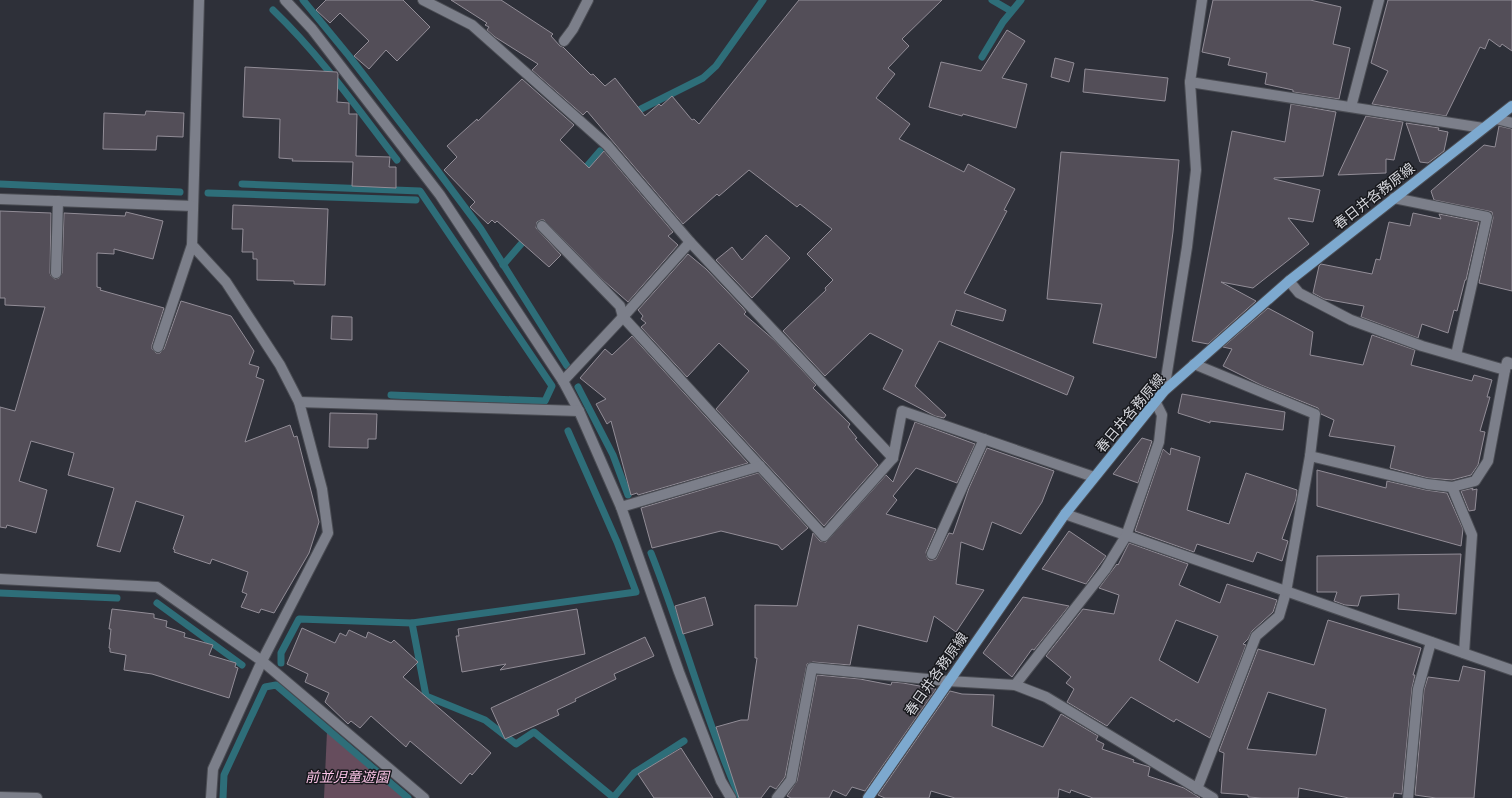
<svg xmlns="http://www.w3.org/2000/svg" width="1512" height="798" viewBox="0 0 1512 798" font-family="'Libre Baskerville','Noto Sans JP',serif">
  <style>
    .green { fill: #664d5d }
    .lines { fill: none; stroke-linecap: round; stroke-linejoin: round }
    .stream { stroke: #2e6e79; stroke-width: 7 }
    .building { fill: #534e58; stroke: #928d97; fill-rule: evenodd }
    .minor-casing { stroke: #4b4d54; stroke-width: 12 }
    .major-casing { stroke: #4b4d54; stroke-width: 12 }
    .minor { stroke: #7c7f8a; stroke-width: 10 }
    .major { stroke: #7da9cf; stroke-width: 10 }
    .labels { text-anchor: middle; stroke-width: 3; stroke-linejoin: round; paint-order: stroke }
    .street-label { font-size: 14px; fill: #d4d5db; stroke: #17181c }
    .park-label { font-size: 14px; font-style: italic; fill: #f9c2e5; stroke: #17181c }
  </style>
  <rect width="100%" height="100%" fill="#2e3039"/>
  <!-- green -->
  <path class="green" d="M327,731L407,798H324Z"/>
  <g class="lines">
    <!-- stream -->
    <g class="stream">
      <path d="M303,0L349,56L437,170L481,229L567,366"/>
      <path d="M992,0L1011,11"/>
      <path d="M273,10C320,55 358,109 397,160"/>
      <path d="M982,57L1003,22L1021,0"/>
      <path d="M634,115L641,109L703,78L716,66L763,0"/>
      <path d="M582,172L600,151"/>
      <path d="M0,184L180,192"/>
      <path d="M242,184L420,191L552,386L545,401L391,395"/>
      <path d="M208,193L416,200"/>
      <path d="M503,265L547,214"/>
      <path d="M578,387L613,455L628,495"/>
      <path d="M651,553C683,633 705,719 740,798"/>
      <path d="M0,593L117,598"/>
      <path d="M157,603L242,665"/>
      <path d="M412,623L426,696L485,720L516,744L534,732L614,798"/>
      <path d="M281,663V653L299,619L412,623L636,592L617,542L568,431"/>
      <path d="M223,798L224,775L265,687L276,685L408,798"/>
      <path d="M613,798L634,773L684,741"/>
    </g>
  </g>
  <!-- building -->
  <g class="building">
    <path d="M326,0H403L430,27L397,61L386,50L369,69L354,56L369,41L340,13L330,23L316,10Z"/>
    <path d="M451,0H501L553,34L551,36L560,46L563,47L591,75L593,74L605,86L615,78L645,116L659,104L661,106L672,96L692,120L694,119L699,124L799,0H942L902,39L909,46L888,68L895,74L876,98L910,124L899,139L964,172L968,164L1015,189L1004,210L1007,211L964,293L1006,310L1003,321L956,310L951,325L1074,377L1067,395L939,341L915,386L946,415L944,418L935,416L883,389L903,350L870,333L825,376L783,331L826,290L825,288L833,280L807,254L832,229L800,204L797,207L749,170L719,196L717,194L683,224L587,111L583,115L532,70L538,64L495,37L487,30L489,27L485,25L487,23Z"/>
    <path d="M1213,0H1310L1341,7L1333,44L1350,48L1339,99L1293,92V90L1265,84L1267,73L1228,65L1230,58L1202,52Z"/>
    <path d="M1388,0H1512V51L1502,44L1500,47L1489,39L1485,49L1480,47L1446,116L1372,104L1388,71L1371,63Z"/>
    <path d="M1007,30L1025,41L1002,78L1027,84L1016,128L963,114L962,116L929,107L941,62L981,71Z"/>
    <path d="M1055,58L1074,63L1069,82L1051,77Z"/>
    <path d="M245,67L337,72L338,74L337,102L349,103V114H357L356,156L390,157L389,167H396V188L352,186L353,162L292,161L293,159L279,158L280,119L243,117Z"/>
    <path d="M1085,69L1168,78L1165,101L1083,92Z"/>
    <path d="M522,79L574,125L560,140L589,168L604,151L673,232L668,236L678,245L628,302L604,281L544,220H541L537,222L536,228L561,255L549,267L497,221L495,223L492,220L488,224L470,207L475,202L444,170L457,157L447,146L477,119L478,121Z"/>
    <path d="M1291,104L1336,112L1323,176L1274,178V179L1320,190L1313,222L1288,218L1309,244L1253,288L1221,282L1256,301L1208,344L1192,341L1232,131L1285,142Z"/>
    <path d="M146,111L184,113L183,137L157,136L156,150L103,149L104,113L145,115Z"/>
    <path d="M1366,116L1403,122L1394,160L1386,159V173L1338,175Z"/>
    <path d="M1406,123L1439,128L1438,130L1448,132L1444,151L1428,163L1420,162Z"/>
    <path d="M1499,126L1512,129V291L1479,283L1493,218L1492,212L1488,211L1434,200L1431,191L1484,145L1495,147Z"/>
    <path d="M1061,152L1179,160L1173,232L1156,358L1093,343L1102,304L1047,299Z"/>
    <path d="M233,205L328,209L325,285L294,284V281L257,280V259H253V252H242L243,229H232Z"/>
    <path d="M0,211L51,213L50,273L51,276L55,279L59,278L62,273L64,213L125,216L126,212L163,221L153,259L114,249V254L97,253V287L101,288L100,290L164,308L152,345V349L156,353H160L164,349L181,301L231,316L254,351L249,364L259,367L256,377L264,380L245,442L290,425L294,437L297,436L319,522L309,553L274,613L261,609L259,613L241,607L247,594L242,592L248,572L212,559L210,564L174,552L175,550L173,549L184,516L136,501L120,552L97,546L114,488L68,475L74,453L31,441L19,481L47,490L36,533L7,525L6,528L0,527V407L15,411L45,307L5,305V298H0Z"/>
    <path d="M1413,213L1441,219L1439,214L1479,222L1466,280H1465L1457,311L1454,310L1448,333L1422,324L1418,338L1361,317L1364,306L1324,299L1313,293L1319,266L1321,264L1372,274L1376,259L1380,260L1389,222L1410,226Z"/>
    <path d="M766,235L790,258L752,298L716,260L732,247L742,260Z"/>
    <path d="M688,254L706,269L743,308L746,312L744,314L774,340L816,385L813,388L850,424L848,427L857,438L855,439L878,465L824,526L716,409L749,371L719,343L687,377L641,327L646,323L641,319L643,316L638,310Z"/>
    <path d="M1268,308L1313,332L1310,355L1363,365L1372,335L1415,350L1411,365L1472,381L1474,375L1492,380L1487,397H1490L1480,431L1485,432L1478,465L1471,475L1452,480L1428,478L1390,468L1395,446L1329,436L1334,420L1321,414L1318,408L1261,385L1223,366L1232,349L1223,347Z"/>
    <path d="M332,316L352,317V340L331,339Z"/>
    <path d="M632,336L748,463L638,495L637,493L631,495L611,421L607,424L596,404L606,399L580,378L605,349L612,355Z"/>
    <path d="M1182,394L1285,412L1283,430L1210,421V423L1178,413Z"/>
    <path d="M330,413L377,414L376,439H368V448L329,447Z"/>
    <path d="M915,422L975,444L957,483L916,468L893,496L897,500L886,514L936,529L926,552L927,557L929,560H932L936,559L949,533L953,534L969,488L987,448L1054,471L1042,502L1021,534L992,522L983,550L961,542L956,584L984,590L956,632L934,616L927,642L858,625L850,665L813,662L807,664L785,777L776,789L770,786L761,798H739L716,727L741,720H748L757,658H755V605L797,606L813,533L820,541L826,542L886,475L893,482Z"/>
    <path d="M1142,438L1152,441L1138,483L1113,474Z"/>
    <path d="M1171,448L1200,457L1187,510L1229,524L1246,473L1297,490L1296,499L1282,539L1288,541L1282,561L1257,552L1253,562L1197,544L1194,552L1135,531L1163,449L1170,455Z"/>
    <path d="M1317,470L1386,488L1387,481L1426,490L1447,493L1463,529L1461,546L1317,506Z"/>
    <path d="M758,473L808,528L782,550L778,545L721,531L652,548L641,508Z"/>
    <path d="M1473,488L1472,490L1477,489L1475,510L1469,511L1461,491Z"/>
    <path d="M1069,531L1106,556L1086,584L1042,569Z"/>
    <path d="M1129,543L1188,564L1179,585L1220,603L1227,584L1277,600L1273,612L1252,631L1248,639L1243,644L1246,645L1210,738L1176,719L1174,722L1131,697L1107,726L1067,702L1074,689L1066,683L1071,677L1046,656L1083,609L1114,614L1119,595L1099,588L1117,564L1118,565ZM1176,620L1218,636L1198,683L1159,660Z"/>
    <path d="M1461,554L1456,614L1398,609L1399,594L1361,596L1358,606L1345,605L1334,601L1337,592H1317V556Z"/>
    <path d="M705,597L713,625L683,634L675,606Z"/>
    <path d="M1023,597L1069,606L1034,650L1032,649L1012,677L983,653Z"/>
    <path d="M112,609L154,614V618L167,621L166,627L185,633L184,637L213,645L209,655L236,663L235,667L238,668L229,698L152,674L124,670L126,655L110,652V648H109L111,629H109Z"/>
    <path d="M577,609L585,654L500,670L506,664L462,672L456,636H459L458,629Z"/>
    <path d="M1328,620L1421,648L1413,675H1415L1412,688L1402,794L1394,793L1393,798H1349L1299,788L1298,798H1262L1248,797V795L1221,793L1224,753L1219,751L1258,649L1314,665ZM1268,692L1326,709L1316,755L1247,749Z"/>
    <path d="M302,628L335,643L340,633L346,636L349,630L366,638L368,632L391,643L394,640L418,662L403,677L491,753L472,775L470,773L461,784L410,741L406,747L371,716L360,728L351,721L348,724L325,702L329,693L305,682L308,674L287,664Z"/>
    <path d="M645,637L654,656L614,674L616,679L575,699L576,701L557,710L559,715L505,739L491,708Z"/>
    <path d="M1463,666L1485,671L1474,798H1436L1415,795L1424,690L1428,677L1459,681Z"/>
    <path d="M817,675L860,679L891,685L892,682L903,683L936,689L865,791L852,787L846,796L833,790L829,798H791L787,796L797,781Z"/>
    <path d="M950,691L962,694L994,695L992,726L1043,747L1061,714L1098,736L1096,740L1104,744L1102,749L1134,760L1133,762L1150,767L1148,776L1184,788L1200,798H1093L1071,790L1070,793L1059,789L1058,798H955L931,791L929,798H885L878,795Z"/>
    <path d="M681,748L713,798H654L638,774Z"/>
  </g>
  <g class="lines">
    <defs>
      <g id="minor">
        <path d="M199,0L192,245L226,282L280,365L299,402L322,489L328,533L262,661L213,769L211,798"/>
        <path d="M285,0L312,29L440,195L563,381L579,411L621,507L679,672L721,781L731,798"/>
        <path d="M423,0L472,25L607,145L690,242L893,458"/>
        <path d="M564,41L573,29L588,0"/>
        <path d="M1190,82L1483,128"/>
        <path d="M1351,107L1379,0"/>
        <path d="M1496,119L1512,123"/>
        <path d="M1394,198L1487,217L1456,355"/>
        <path d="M0,199L193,206"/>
        <path d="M542,226L620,306L623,317L824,536L893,458L902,411L1094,477"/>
        <path d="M56,273L58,201"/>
        <path d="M1289,281L1299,293L1351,320L1422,346L1505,370L1507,362L1512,364"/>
        <path d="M158,347L192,245"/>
        <path d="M1194,364L1315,414L1310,456L1286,592L1279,616L1256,636L1197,789"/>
        <path d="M563,381L623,317L690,242"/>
        <path d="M1164,391L1187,247L1196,170L1190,82L1202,0"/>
        <path d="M299,402L579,411"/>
        <path d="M1310,456L1427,484L1452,487L1475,481L1488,461L1505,370"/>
        <path d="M1452,487L1472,535L1464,653"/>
        <path d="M621,507L760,466"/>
        <path d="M1065,514L1512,670"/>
        <path d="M932,554L984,439"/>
        <path d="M0,579L157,587L262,661L424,798"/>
        <path d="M1015,685L1105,570L1126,536L1159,442L1162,415L1155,401"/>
        <path d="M0,797L37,798"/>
        <path d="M777,798L791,780L812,668L948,681L1015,685L1046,697L1213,798"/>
        <path d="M1408,798L1418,689L1431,642"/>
      </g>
      <path id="major" d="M868,798L1065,514L1164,391L1289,281L1512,106"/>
    </defs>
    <!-- minor casing -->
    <use href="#minor" class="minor-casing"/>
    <!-- major casing -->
    <use href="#major" class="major-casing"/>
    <!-- minor -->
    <use href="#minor" class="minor"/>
    <!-- major -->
    <use href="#major" class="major"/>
  </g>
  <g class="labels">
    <!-- street labels -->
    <g class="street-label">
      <text transform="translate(1374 196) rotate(-38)" y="5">春日井各務原線</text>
      <text transform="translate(1130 413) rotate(-50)" y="5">春日井各務原線</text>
      <text transform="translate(936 674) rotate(-55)" y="5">春日井各務原線</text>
    </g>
    <!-- park labels -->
    <g class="park-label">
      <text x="347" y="782">前並児童遊園</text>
    </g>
  </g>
</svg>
